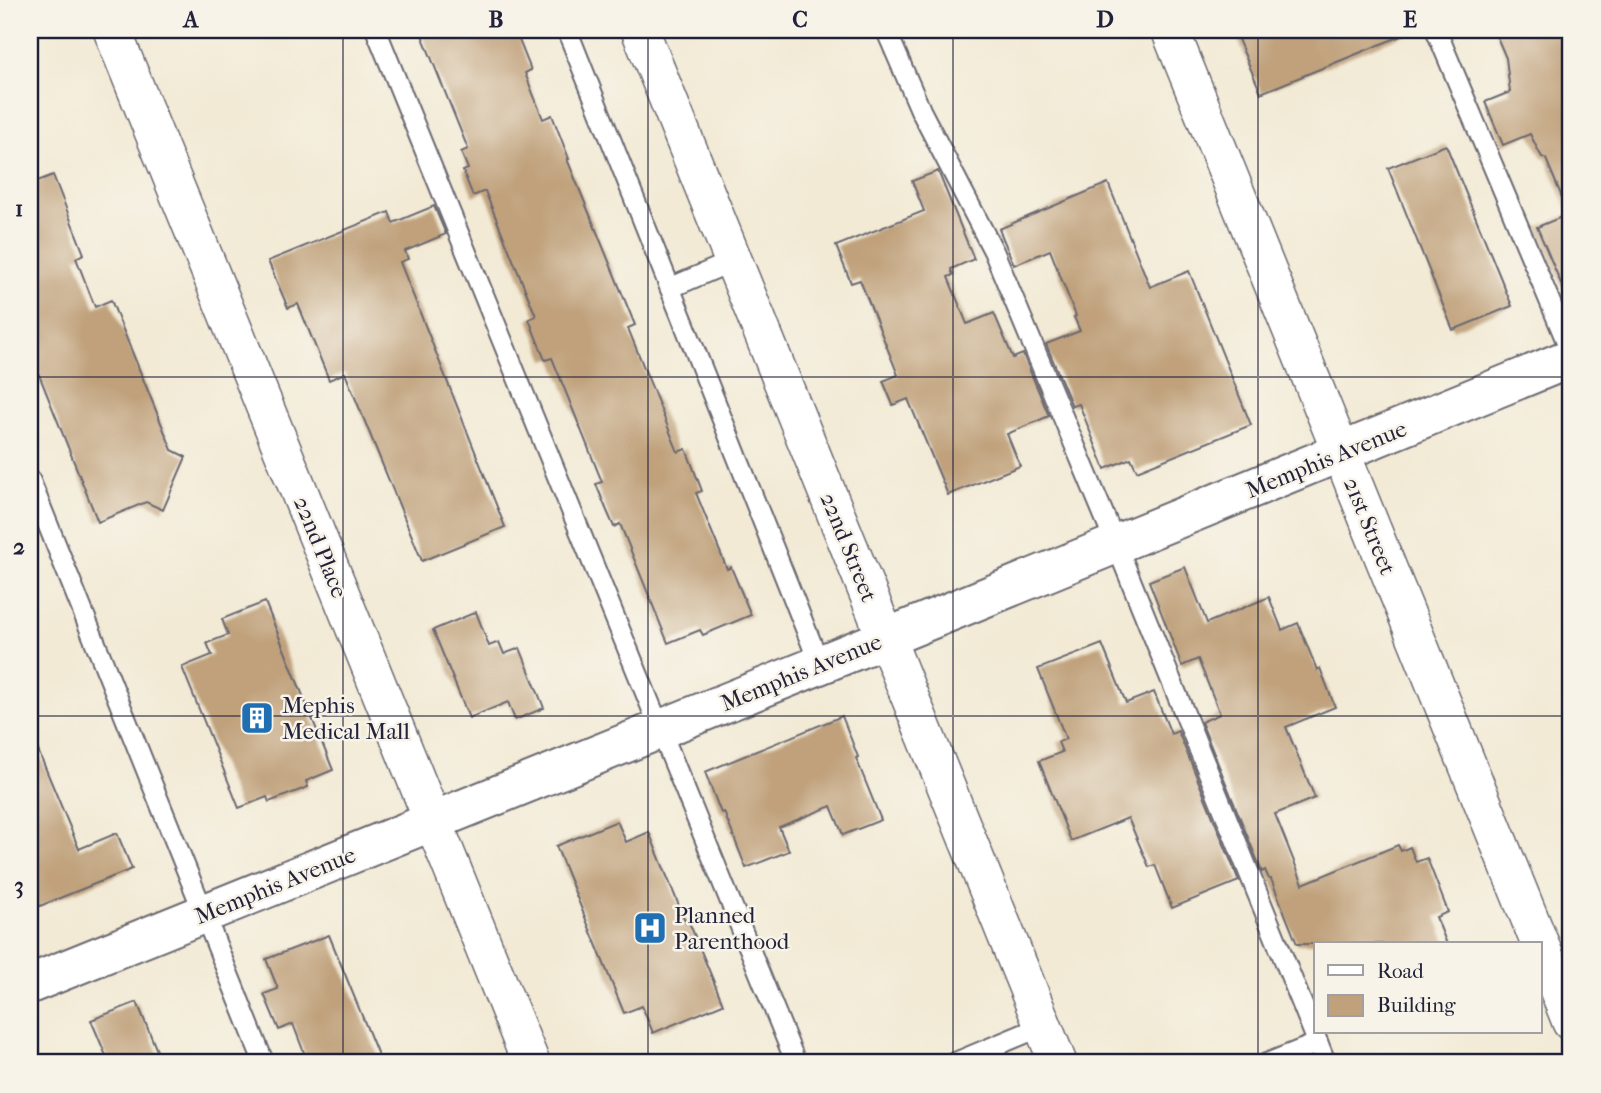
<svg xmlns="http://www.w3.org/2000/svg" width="1601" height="1093" viewBox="0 0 1601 1093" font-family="'IM FELL French Canon',serif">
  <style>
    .building { fill: #c0a17c }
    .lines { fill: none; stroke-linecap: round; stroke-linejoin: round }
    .service-casing { stroke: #6b6871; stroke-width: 23 }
    .minor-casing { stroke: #6b6871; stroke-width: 40 }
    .tertiary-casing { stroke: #6b6871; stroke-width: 42 }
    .service { stroke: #fff; stroke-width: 19 }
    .minor { stroke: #fff; stroke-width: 37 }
    .tertiary { stroke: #fff; stroke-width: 38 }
    .grid { fill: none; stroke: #22223b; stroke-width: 2; stroke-opacity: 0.55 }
    .labels { text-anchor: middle; stroke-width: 5; stroke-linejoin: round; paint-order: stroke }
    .street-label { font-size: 23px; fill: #22223b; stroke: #f7f3e8 }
    .poi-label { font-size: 23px; fill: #22223b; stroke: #f7f3e8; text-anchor: start }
    .neatline { fill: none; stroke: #22223b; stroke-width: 2.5 }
    .grid-label { font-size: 23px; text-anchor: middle; font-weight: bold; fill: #22223b }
  </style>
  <rect width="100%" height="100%" fill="#f7f3e8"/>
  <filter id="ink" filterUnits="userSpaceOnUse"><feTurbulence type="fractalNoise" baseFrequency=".0143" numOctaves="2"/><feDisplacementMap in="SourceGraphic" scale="14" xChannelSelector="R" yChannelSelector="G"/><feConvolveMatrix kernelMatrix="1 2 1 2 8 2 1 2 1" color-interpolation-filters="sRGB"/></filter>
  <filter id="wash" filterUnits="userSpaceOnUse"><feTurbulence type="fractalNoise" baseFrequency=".00686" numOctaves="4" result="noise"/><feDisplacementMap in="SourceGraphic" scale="28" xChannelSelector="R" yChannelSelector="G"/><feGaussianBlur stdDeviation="1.57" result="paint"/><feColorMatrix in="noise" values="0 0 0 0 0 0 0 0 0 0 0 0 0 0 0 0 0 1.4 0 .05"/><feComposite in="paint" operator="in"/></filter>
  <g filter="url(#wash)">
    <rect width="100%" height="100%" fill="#f2ead5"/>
    <g id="blocks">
      <!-- building -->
      <g class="building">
        <path d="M420,30H515L531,70L525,73L543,119L552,115L569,159H567L635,325L628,328L678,452L686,449L702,491L696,493L727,569L731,567L751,615L703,635L700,630L668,643L620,524L614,527L607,511L596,484L602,482L552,358L545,360L535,335L529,319L536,316L485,191L473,196L463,171L468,169L461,152L468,149Z"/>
        <path d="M1234,30H1413V31L1261,93Z"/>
        <path d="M1494,30H1571V307L1537,227L1569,214L1546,159L1542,157L1539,152L1530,134L1503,145L1485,102L1510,92L1506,58Z"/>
        <path d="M1446,145L1512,306L1453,330L1388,168Z"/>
        <path d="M938,171L974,259L951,269L953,275L948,277L967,324L994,313L1013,358L1023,354L1049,416L1007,434L1020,466L948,495L908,399L893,405L883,381L898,375L860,280L851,283L836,246L924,211L912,181Z"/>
        <path d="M53,175L84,254L76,258L95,307L111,300L172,450L186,457L163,510L146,502L98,522L30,352V184Z"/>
        <path d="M1108,183L1150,287L1189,271L1251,425L1137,471L1131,458L1105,469L1079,404L1072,406L1046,344L1080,331L1074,317L1076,316L1050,250L1014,265L999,229Z"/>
        <path d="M434,206L446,234L405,251L408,259L400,262L505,527L422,561L345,373L329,380L298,304L288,308L268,261L389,212L393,223Z"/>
        <path d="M1185,567L1207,623L1269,597L1282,630L1298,623L1317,670L1320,668L1335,707L1286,727L1315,798L1275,814L1303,884L1398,845L1401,851L1410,847L1416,862L1427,858L1448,912L1436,917L1447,944H1297L1271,879H1269L1265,870L1262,872L1201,722L1220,714L1198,659L1182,666L1149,581Z"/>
        <path d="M265,602L333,770L306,781L308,787L269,802L267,797L239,808L182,667L212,655L207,643L228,635L222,619Z"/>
        <path d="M476,612L489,646L499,642L504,654L520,648L544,708L515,720L508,702L469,718L433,630Z"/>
        <path d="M1102,644L1126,703L1154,692L1171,734L1178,731L1239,881L1172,908L1155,865L1149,867L1128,818L1071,841L1039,761L1062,752L1058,742L1066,739L1038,669Z"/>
        <path d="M842,716L858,757L856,758L881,820L843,835L831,806L779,827L789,851L746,868L724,812L721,813L705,772Z"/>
        <path d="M30,731L79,849L117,833L132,869L30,910Z"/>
        <path d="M617,821L626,842L649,832L686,923L689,922L723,1004L653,1033L642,1006L624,1013L556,846Z"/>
        <path d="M329,935L378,1055L355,1063H308L293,1024L279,1030L264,994L278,989L266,959Z"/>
        <path d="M137,1002L162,1063H109L91,1020Z"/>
      </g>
    </g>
  </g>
  <g filter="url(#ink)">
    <use href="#blocks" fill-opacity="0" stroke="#6b6871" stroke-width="2"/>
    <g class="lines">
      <defs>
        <g id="service">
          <path d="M376,30L796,1063"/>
          <path d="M567,30L670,288"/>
          <path d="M886,30L921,111L994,252L1116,544L1326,1063"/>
          <path d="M1436,30L1571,352"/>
          <path d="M733,261L670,288L820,665"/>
          <path d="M30,480L264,1063"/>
          <path d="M954,1063L1043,1026"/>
          <path d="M1268,1063L1318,1043"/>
        </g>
        <g id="minor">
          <path d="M112,30L531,1063"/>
          <path d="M640,30L1058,1063"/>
          <path d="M1170,30L1540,944"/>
          <path d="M1540,944L1571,1022"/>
        </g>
        <path id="tertiary" d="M30,984L886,638L1571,358"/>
      </defs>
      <!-- service casing -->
      <use href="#service" class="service-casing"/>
      <!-- minor casing -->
      <use href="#minor" class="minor-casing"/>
      <!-- tertiary casing -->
      <use href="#tertiary" class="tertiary-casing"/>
      <!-- service -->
      <use href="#service" class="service"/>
      <!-- minor -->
      <use href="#minor" class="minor"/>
      <!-- tertiary -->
      <use href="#tertiary" class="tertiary"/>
    </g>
  </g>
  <!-- grid -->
  <path class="grid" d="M343,30V1063M648,30V1063M953,30V1063M1258,30V1063M30,377H1571M30,716H1571"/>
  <!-- icons -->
  <defs>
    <symbol id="building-square" viewBox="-11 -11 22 22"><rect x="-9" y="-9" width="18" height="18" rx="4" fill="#1f6fb2" stroke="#f7f3e8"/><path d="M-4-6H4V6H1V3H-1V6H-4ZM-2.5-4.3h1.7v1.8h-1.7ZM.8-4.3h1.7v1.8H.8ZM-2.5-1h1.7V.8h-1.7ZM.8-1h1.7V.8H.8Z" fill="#fff"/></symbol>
    <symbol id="hospital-square" viewBox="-11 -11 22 22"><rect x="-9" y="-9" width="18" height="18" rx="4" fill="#1f6fb2" stroke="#f7f3e8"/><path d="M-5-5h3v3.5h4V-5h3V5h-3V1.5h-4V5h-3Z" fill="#fff"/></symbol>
  </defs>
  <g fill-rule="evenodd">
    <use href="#building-square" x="238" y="699" width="38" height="38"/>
    <use href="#hospital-square" x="631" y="909" width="38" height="38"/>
  </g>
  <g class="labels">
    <!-- street labels -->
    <g class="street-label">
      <text transform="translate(1326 459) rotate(-22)" y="8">Memphis Avenue</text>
      <text transform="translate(1370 526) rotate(68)" y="8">21st Street</text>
      <text transform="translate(321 547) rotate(68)" y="8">22nd Place</text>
      <text transform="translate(849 547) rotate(68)" y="8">22nd Street</text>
      <text transform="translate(801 672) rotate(-22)" y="8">Memphis Avenue</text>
      <text transform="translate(275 885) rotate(-22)" y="8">Memphis Avenue</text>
    </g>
    <!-- poi labels -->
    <g class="poi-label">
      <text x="282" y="713">Mephis<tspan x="282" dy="26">Medical Mall</tspan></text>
      <text x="674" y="923">Planned<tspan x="674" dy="26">Parenthood</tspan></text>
    </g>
  </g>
  <!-- margin -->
  <rect width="1601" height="1093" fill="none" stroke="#f7f3e8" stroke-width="77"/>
  <!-- legend -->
  <rect x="1314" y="942" width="228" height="91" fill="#f7f3e8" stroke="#a29fa3" stroke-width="2"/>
  <rect x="1328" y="965" width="35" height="10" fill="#ffffff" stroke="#a29fa3" stroke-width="2"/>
  <text x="1377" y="978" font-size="21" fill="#22223b">Road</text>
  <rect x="1328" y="995" width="35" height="21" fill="#c0a17c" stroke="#a29fa3" stroke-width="2"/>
  <text x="1377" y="1012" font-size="21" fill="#22223b">Building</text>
  <rect x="38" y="38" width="1524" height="1016" class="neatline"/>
  <g class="grid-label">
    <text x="191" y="27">A</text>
    <text x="496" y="27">B</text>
    <text x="800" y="27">C</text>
    <text x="1105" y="27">D</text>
    <text x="1410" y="27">E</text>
    <text x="19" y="216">1</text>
    <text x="19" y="554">2</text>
    <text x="19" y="893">3</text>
  </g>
</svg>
